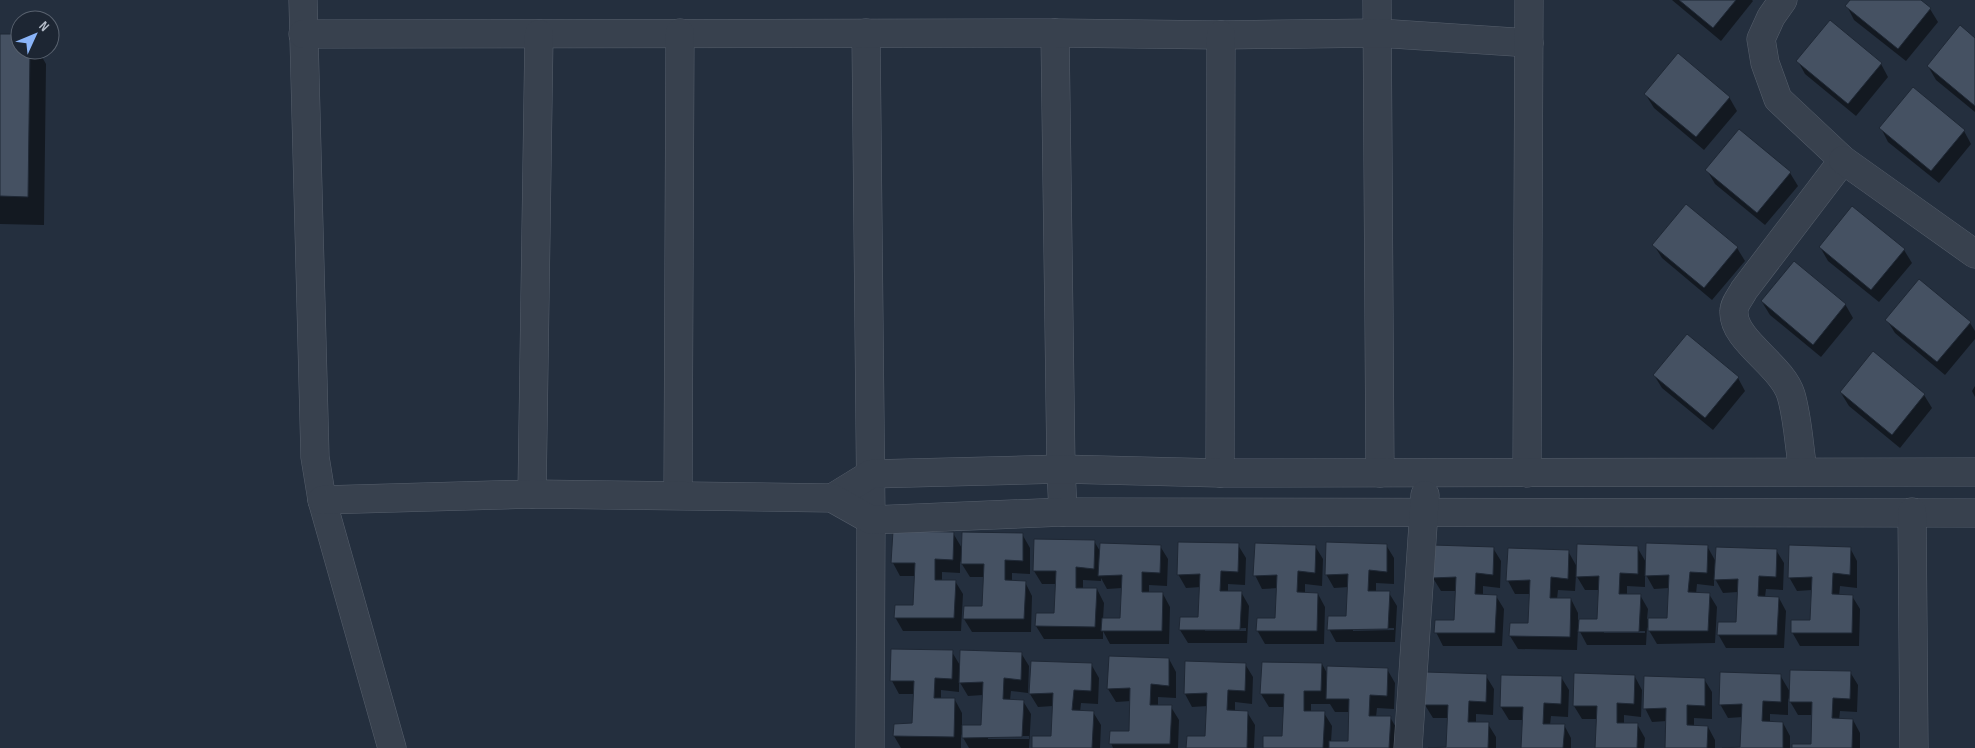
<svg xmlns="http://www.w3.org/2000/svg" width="1975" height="748" viewBox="0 0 1975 748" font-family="'Sofia Sans Condensed',sans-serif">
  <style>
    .shadow { fill: #0007; fill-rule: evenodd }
    .building { fill: #455162; stroke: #1f2835 }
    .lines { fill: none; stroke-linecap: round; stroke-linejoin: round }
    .minor-casing { stroke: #565f6c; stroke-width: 29 }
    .minor { stroke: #38414e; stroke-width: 28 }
  </style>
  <rect width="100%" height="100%" fill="#242f3e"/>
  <!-- shadow -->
  <g class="shadow">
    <path d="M1672,0H1752L1753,1L1721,41Z"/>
    <path d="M1852,0H1919L1930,9L1938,22L1906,61L1854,20L1847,6Z"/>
    <path d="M0,35L20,36V50H38L46,64L44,225L0,224Z"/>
    <path d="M1975,39V112L1936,80L1928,66Z"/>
    <path d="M1798,61L1881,64L1888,77L1856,116L1805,74Z"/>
    <path d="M1646,95L1729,97L1737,111L1704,150L1654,108Z"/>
    <path d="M1881,128L1964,131L1971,144L1939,183L1888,142Z"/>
    <path d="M1739,131L1790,173L1798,186L1765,225L1715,184L1707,170Z"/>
    <path d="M1654,245L1737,248L1745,261L1712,300L1662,258Z"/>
    <path d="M1820,247L1904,250L1912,263L1879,302L1828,261Z"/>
    <path d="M1762,302L1845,304L1853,318L1821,357L1770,315Z"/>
    <path d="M1887,320L1970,323L1975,331V339L1945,375L1895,333Z"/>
    <path d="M1873,353L1924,395L1932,408L1900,448L1849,406L1841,393Z"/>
    <path d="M1654,375L1738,378L1745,391L1713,430L1662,388Z"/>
    <path d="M1975,386V397L1972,391Z"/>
    <path d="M953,533L963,550L1022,534L1030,548V574L1012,573V582H1025L1032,596L1031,632H972L964,619L983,607L985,577H970L960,561V573L942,572V581H955L963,594L961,631H903L895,617L914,606L915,576H900L893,563Z"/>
    <path d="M1035,540L1094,541L1101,553L1160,546L1168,559L1167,586L1149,585V594H1163L1170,607L1169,644H1110L1103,631V639H1044L1036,626L1055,614L1056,584H1042L1034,571ZM1101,578L1107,589L1122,588L1121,619H1103L1104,603L1097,589H1083V580L1101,581Z"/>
    <path d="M1238,545L1246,558L1245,585L1228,584V592H1241L1249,606L1247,643H1188L1180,630L1199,618L1201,587L1186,588L1178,574ZM1246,628V631H1205V629Z"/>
    <path d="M1386,545L1394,558V584L1376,583V592L1389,593L1397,606L1395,642H1336L1329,629L1348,618L1349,587L1334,588L1326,574ZM1353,628H1394V630L1353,631Z"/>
    <path d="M1315,546L1323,559L1322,586L1305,584V594H1318L1325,607L1324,644H1265L1257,630L1276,619L1278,588L1262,589L1255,575Z"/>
    <path d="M1707,546L1716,562L1776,550L1784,563L1783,590L1766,589L1765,597L1779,598L1786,611L1784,648H1726L1718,634L1737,623L1738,592L1723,593L1714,577V586L1697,584L1696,594H1709L1717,607L1715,643L1657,644L1647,627L1646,645H1587L1578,628L1577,650L1518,649L1510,636L1529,624L1531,594H1515L1508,581L1568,551L1577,567L1637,547L1647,564ZM1645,573L1654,589L1669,588L1668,619H1647L1648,609L1640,595H1627V586L1645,587ZM1576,575L1585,590H1600L1599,620H1578V613L1571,599H1557L1558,590L1575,591ZM1604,631H1645V633H1604Z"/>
    <path d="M1493,548L1501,561L1500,588L1483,586V596H1496L1504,609L1502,646H1443L1436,632L1455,621L1456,591H1441L1433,578Z"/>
    <path d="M1850,548L1857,561V588L1840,586L1839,596H1852L1860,609L1859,646H1800L1792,632L1811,621L1812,590L1797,591L1789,577Z"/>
    <path d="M893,650L952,652L961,667L1021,653L1029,666L1028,693L1011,691L1010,700L1023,701L1031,714L1029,748H969L961,734V748H901L894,736L895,725H913L914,694H899L892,681ZM959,681L968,696L983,695L982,726H962V713L955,700L941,699V690L959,692ZM988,736H1029V739H988Z"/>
    <path d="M1169,659L1176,672V698L1158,697V707H1171L1179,720L1178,748H1113L1111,743L1130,732L1131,701L1116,702L1108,689Z"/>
    <path d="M1263,663L1322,664L1328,675L1387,669L1395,683L1394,709L1377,708L1376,717H1390L1398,731L1397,748H1264L1283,738L1284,707H1269L1261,694ZM1311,704H1330L1335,712H1350L1349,742H1331L1332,726L1324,713L1311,712Z"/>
    <path d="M1091,664L1099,678L1098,704L1081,703L1080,712H1093L1101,725L1100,748H1033L1052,737L1053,706L1038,707L1030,694Z"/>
    <path d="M1245,664L1253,677L1252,704L1235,702V712H1247L1255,725L1254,748H1187L1206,737L1208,706L1192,707L1185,694Z"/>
    <path d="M1850,672L1858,685L1857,712L1840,711L1839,720H1853L1860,733V748H1793L1812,745L1813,715H1798L1788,698V715L1770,714V723H1783L1790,736V748H1741L1743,717L1728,718L1720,704L1780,675L1790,692Z"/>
    <path d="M1427,674L1486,676L1494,689L1493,715L1476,714V723L1488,724L1496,737V748H1447L1448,718H1433L1425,705Z"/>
    <path d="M1576,675L1635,677L1642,690L1641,717L1624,715V724H1637L1645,738L1644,748H1596L1597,719H1582L1574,706Z"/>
    <path d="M1561,677L1569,690L1568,717L1551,716L1550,725H1564L1571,738V748H1523L1524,720H1509L1501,707Z"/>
    <path d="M1704,679L1712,692V719L1694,718V726L1708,727L1715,740V748H1666L1667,721L1652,722L1645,708Z"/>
  </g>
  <!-- building -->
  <g class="building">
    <path d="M1679,0H1736L1713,28Z"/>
    <path d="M1850,0H1921L1931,8L1898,49L1845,6Z"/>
    <path d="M1830,20L1882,63L1848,104L1796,61Z"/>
    <path d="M1960,25L1975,38V106L1927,66Z"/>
    <path d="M0,34H20V50H30L28,197L0,196Z"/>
    <path d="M1678,53L1730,97L1696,137L1644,94Z"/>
    <path d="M1913,87L1965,130L1931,171L1879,128Z"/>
    <path d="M1739,129L1791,172L1757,213L1705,170Z"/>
    <path d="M1686,204L1738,247L1704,288L1652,245Z"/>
    <path d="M1852,206L1905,249L1871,290L1819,247Z"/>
    <path d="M1794,261L1846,304L1813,345L1761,301Z"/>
    <path d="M1919,279L1971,322L1937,362L1885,320Z"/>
    <path d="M1687,334L1739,377L1705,418L1653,375Z"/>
    <path d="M1873,351L1925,394L1892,435L1840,392Z"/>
    <path d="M893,531L954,532L953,560L935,559V580H956L954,618H894L895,605H913L915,563H891Z"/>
    <path d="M962,532L1023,533V561L1005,560V580L1026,581L1024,619H963L964,606H982L984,564H961Z"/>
    <path d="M1034,539L1095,540L1094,569L1076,567V588H1097L1095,627L1035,626L1036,613H1054L1056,571H1033Z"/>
    <path d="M1178,542L1239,543L1238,572L1221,571L1220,591H1242L1240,630H1179L1180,617H1198L1200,574L1177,575Z"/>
    <path d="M1326,542L1387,544V572L1369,570L1368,591H1390L1388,629L1327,630L1328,616H1346L1348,574L1325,575Z"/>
    <path d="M1100,543L1161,545L1160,573L1142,572V592H1163L1162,631H1101L1102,618H1120L1122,575L1098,576Z"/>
    <path d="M1255,543L1316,545L1315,573L1298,571L1297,592L1318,593L1317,631H1256L1257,618H1275L1277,575L1253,576Z"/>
    <path d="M1646,543L1708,545L1707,573L1690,572L1688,592L1710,593L1708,631H1648V618H1667L1669,575L1645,576Z"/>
    <path d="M1577,544L1638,546V574L1620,573L1619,594H1641L1639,632H1578L1579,619H1597L1599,576L1576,577Z"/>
    <path d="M1433,545L1494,547L1493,575L1476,573L1475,594L1497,595L1495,633H1434L1435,620H1454L1456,577L1432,578Z"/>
    <path d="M1789,545L1851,547L1850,575L1833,573L1832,594L1853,595L1852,633H1791V620H1810L1812,577L1788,578Z"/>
    <path d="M1716,547L1777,549L1776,577L1759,576L1758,596L1779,597L1777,635H1717L1718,622H1736L1738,579L1714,580Z"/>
    <path d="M1508,548L1569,550L1568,579L1551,577L1550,598H1571L1570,637L1509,636L1510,623H1528L1530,580L1506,581Z"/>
    <path d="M891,649L953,650L952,679L935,678L934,698H955L954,737L893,736L894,724L912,723L914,681H890Z"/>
    <path d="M960,650L1022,652L1021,680L1004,678L1003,699L1024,700L1022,737L962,738V725H981L983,682L959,683Z"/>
    <path d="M1109,656L1169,658V686L1151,684L1150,705H1172L1170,744H1109L1110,731H1129L1130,688L1107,689Z"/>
    <path d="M1031,661L1092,663L1091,691L1074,690L1072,710L1094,711L1092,748H1032V736H1051L1053,693L1029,694Z"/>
    <path d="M1185,661L1246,663L1245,691L1228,690L1227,710L1248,711L1247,748H1186L1187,736H1205L1207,693L1184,694Z"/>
    <path d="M1262,662L1322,663L1321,691H1304V711H1325L1323,748H1263V736H1282L1284,694H1260Z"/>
    <path d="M1327,666L1388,668L1387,696L1370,695L1369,716H1391L1389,748H1329V741H1348L1349,699H1326Z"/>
    <path d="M1790,670L1851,671L1850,699L1833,698L1832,718L1853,719L1852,748H1792V744H1811L1812,702H1789Z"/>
    <path d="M1426,672L1487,674L1486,702L1469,701L1468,722H1489L1488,748H1428L1446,747L1448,705H1424Z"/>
    <path d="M1720,672L1781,674V702L1763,701L1762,721L1783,722V748H1722L1740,747L1742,704L1719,705Z"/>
    <path d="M1574,673L1635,675L1634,704L1617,703V723H1638L1637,748H1595L1597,706H1573Z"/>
    <path d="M1501,675L1562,676L1561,704L1544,703L1543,724H1565L1563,748H1521L1523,707H1500Z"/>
    <path d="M1644,676L1705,678V706L1687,705V725L1708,726L1707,748H1665L1666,708L1643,709Z"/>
  </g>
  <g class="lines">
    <defs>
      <g id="minor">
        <path d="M303,0L315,457L322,500L392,748"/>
        <path d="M1377,0L1380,473"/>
        <path d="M1783,0L1771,17L1761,39L1765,63L1778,99L1843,160L1744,290C1741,296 1734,304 1734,311C1732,340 1782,365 1791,395C1798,419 1799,446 1803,471"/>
        <path d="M866,33L871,520L870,748"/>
        <path d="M1055,33L1061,469L1063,512"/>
        <path d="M303,34L1055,33L1221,35L1378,33L1529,43"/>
        <path d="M1843,160L1975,254"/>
        <path d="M1220,473L1221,35"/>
        <path d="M1527,473L1529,0"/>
        <path d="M532,494L539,34"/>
        <path d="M678,495L680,33"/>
        <path d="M832,498L871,474L1061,469L1220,473L1975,472"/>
        <path d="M322,500L532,494L832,498L871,520L1063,512L1975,513"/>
        <path d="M1912,512L1914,748"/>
        <path d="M1408,748L1425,495"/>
      </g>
    </defs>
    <!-- minor casing -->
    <use href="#minor" class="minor-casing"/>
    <!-- minor -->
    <use href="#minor" class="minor"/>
  </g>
  <!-- north arrow -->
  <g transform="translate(35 35) rotate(46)"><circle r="24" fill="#1d2633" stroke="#59626f"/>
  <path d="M0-4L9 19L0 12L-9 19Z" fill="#8ab4f8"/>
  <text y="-8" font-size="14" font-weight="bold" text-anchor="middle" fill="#b4bcc9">N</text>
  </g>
</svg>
